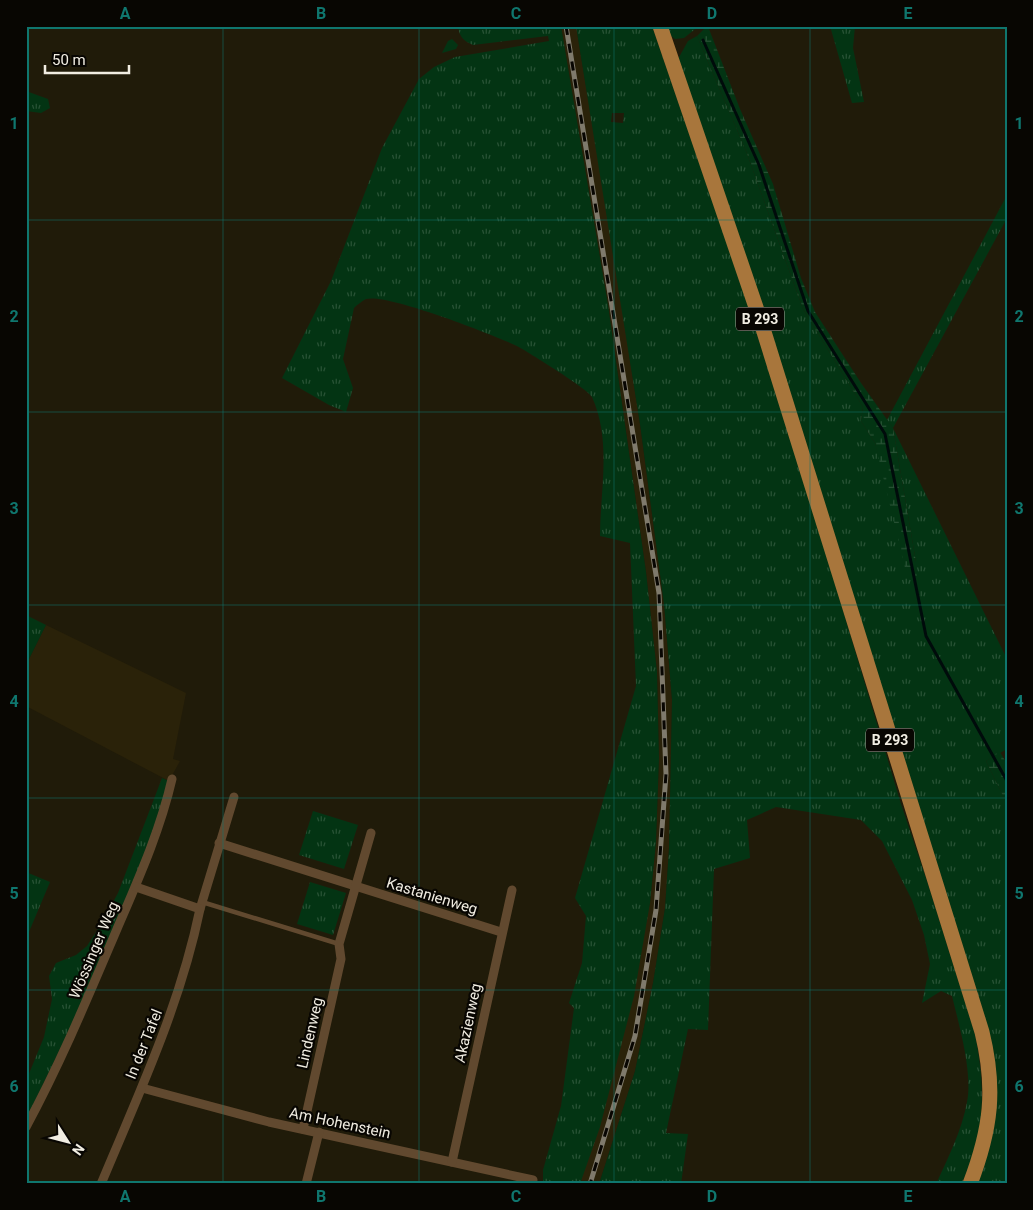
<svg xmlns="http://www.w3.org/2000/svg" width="1033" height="1210" viewBox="0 0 1033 1210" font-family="Roboto,sans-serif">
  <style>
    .built { fill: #2a2209 }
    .grass { fill: url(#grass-tufts); fill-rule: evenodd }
    .wetland { fill: url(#wetland-marsh) }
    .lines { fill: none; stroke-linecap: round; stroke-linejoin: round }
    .stream { stroke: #000b0b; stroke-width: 3 }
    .service { stroke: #61492f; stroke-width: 4.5 }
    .minor { stroke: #61492f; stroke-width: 9 }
    .primary { stroke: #a8763c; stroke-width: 15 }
    .rail-casing { stroke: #7f7a6c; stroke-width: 5 }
    .rail { stroke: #080602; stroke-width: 3; stroke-dasharray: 9; stroke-linecap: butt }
    .grid { fill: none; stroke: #0f766e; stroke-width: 1; stroke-opacity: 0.55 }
    .labels { text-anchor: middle; stroke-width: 4.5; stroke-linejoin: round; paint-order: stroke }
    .shield { fill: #080602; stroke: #aba89f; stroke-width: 1 }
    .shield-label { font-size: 14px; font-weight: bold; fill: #f1ede2 }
    .street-label { font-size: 15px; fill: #f1ede2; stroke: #080602 }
    .neatline { fill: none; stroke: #0f766e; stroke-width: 2 }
    .grid-label { font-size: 16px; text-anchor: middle; font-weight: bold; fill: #0f766e }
  </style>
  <defs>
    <pattern id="grass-tufts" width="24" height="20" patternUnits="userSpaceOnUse" patternTransform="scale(1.25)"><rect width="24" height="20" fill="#033413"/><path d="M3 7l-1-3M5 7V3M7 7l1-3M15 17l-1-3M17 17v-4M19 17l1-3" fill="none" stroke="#285235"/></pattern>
    <pattern id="wetland-marsh" width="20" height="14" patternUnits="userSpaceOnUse" patternTransform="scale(1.25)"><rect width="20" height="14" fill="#033413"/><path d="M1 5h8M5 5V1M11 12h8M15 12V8" fill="none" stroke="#285235"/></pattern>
  </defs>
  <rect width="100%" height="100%" fill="#201b09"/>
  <!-- built -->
  <g class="built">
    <path d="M561,26H576L610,231L640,424L664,604L672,700L669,848L665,908L653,983L635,1071L599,1184H580L650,903L656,842L659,758L657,672L646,572L608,305Z"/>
    <path d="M46,625L186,693L173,759L180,761L169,781L26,706V665Z"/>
  </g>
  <!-- grass -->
  <g class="grass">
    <path d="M458,26H561L608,305L646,572L657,672L659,758L656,842L650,903L634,996L600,1127L580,1184H543V1170L561,1106L574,1008L569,1003L582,963L586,916L575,898L636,686L630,543L600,536C600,491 612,441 592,397C588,389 528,352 517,346C494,335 387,293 366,299C362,301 357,305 354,308L343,359L353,388L346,412L329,405L282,378L331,281L382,148L419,79L434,67L455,57L549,41L548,36L473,45C464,41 459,37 458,26Z"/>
    <path d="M576,26H652L746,299L824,547L901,804L928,884L975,1034C985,1083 987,1139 961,1184H936C948,1158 962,1130 967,1102C973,1073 959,1025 952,996L941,991L922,1003L930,964L924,935L912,900L882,841L861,820L776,807L747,820L750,858L714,869L708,1030L688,1029L666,1133L688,1134L681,1184H599L635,1071L653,983L665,908L669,848L672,700L664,604L640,424ZM612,113H624L623,123L611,122Z"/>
    <path d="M667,26H699L684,38L675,39L670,35Z"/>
    <path d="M830,26H855L853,48L864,102L852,103Z"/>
    <path d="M697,36L746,151L803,309L863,407L861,421L875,443L916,579V562L893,428L887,420L1007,195V218L893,428L1007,659V749L986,761L1007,804V1184H977L995,1086L678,59L688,41Z"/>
    <path d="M452,39L458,45L456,49L442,53L448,41Z"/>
    <path d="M26,91L48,99L50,108L41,113L26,111Z"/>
    <path d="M26,615L46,625L26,665Z"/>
    <path d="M162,778L169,781C137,899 79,1010 26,1119V1081L44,1037L52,999L49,976L56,963L76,955L87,946L98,929L118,893Z"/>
    <path d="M313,811L358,825L344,869L299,855Z"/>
    <path d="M26,872L50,882L26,939Z"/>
    <path d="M310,882L346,893L333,935L297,924Z"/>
  </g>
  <!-- wetland -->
  <g class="wetland">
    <path d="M704,29H709L740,109L773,184L801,278L815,312L861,383L893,428L916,562L917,580L906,572L875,443L861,421L863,407L803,309L746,151L697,36Z"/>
    <path d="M1000,752L1007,764V804L986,761Z"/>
  </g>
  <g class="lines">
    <!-- stream -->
    <path class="stream" d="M703,40L759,165L808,311L885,434L926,636L1007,781"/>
    <!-- service -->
    <path class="service" d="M202,902L339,944"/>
    <!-- minor -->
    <g class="minor">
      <path d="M219,843L501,932"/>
      <path d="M200,909L234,797"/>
      <path d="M142,1088L269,1122L533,1180"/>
      <path d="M26,1127C61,1062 88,997 117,929C138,880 160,831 172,779"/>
      <path d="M303,1129L341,959L339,944L371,833"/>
      <path d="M452,1162L512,890"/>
      <path d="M101,1184C139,1093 180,1006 200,909L136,887"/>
      <path d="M306,1184L319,1132"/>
    </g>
    <!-- primary -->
    <path class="primary" d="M660,26L760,319L982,1032C996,1089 991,1129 970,1184"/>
    <defs>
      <path id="rail" d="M566,26L659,593L666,774L656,910L635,1036L590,1184"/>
    </defs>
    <!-- rail casing -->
    <use href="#rail" class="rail-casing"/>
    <!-- rail -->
    <use href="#rail" class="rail"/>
  </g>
  <!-- grid -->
  <path class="grid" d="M223,26V1184M419,26V1184M614,26V1184M810,26V1184M26,220H1007M26,412H1007M26,605H1007M26,798H1007M26,990H1007"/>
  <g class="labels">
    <!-- shield labels -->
    <g class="shield">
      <rect x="736" y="307.5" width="48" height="23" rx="4"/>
      <rect x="866" y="728.5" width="48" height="23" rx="4"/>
    </g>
    <g class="shield-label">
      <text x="760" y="324">B 293</text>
      <text x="890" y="745">B 293</text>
    </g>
    <!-- street labels -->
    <g class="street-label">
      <text transform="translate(432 896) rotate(17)" y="5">Kastanienweg</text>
      <text transform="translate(94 950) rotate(-67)" y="5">Wössinger Weg</text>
      <text transform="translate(468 1023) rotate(-78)" y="5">Akazienweg</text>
      <text transform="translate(310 1033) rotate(-77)" y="5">Lindenweg</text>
      <text transform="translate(144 1044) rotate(-68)" y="5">In der Tafel</text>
      <text transform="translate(340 1123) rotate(12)" y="5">Am Hohenstein</text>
    </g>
  </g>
  <!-- border -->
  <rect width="1033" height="1210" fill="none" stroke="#080602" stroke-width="55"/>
  <!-- north arrow -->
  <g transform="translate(68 1142) rotate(126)" stroke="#080602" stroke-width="4" paint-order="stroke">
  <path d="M0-4L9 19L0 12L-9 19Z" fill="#f1ede2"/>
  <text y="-8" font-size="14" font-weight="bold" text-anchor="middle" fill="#f1ede2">N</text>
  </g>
  <!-- scale -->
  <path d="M45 65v8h84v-8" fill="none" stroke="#f1ede2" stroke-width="2.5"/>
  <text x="52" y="65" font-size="15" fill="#f1ede2" stroke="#080602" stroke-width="4" paint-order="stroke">50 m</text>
  <rect x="28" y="28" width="978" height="1154" class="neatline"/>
  <g class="grid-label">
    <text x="125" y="19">A</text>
    <text x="321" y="19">B</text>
    <text x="516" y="19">C</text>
    <text x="712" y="19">D</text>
    <text x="908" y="19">E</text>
    <text x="14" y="129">1</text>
    <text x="1019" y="129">1</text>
    <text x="14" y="322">2</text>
    <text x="1019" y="322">2</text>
    <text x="14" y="514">3</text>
    <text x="1019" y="514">3</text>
    <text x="14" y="707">4</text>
    <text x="1019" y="707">4</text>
    <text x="14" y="899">5</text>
    <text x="1019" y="899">5</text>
    <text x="14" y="1092">6</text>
    <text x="1019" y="1092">6</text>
    <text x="125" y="1202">A</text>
    <text x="321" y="1202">B</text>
    <text x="516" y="1202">C</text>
    <text x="712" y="1202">D</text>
    <text x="908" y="1202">E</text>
  </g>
</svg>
